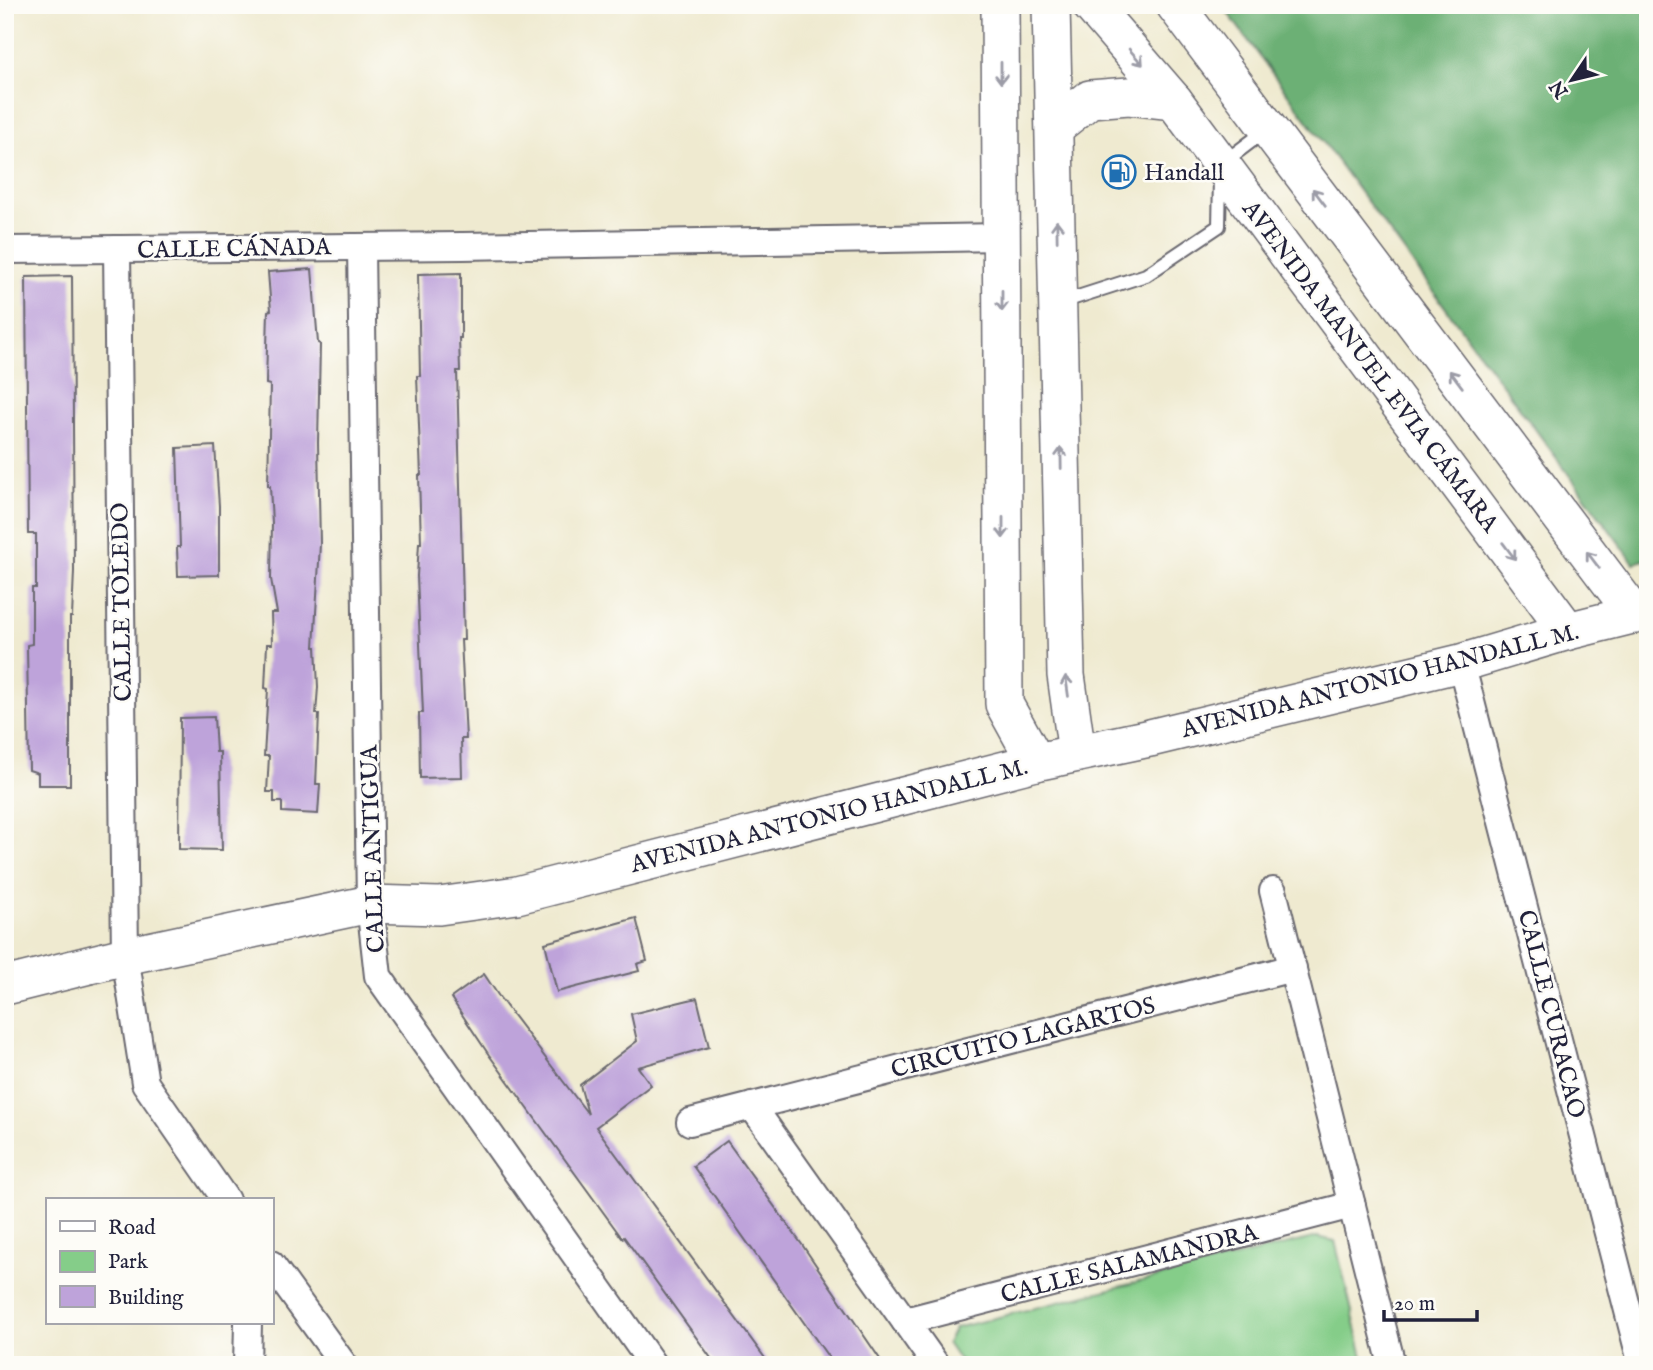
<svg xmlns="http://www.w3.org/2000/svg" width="1653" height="1370" viewBox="0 0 1653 1370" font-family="'IM FELL English',serif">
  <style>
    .green { fill: #85cd89; stroke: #547862; stroke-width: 2 }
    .forest { fill: #6cb075; stroke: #476958; stroke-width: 2 }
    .building { fill: #bea3da }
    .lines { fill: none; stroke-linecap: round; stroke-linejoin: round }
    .lane-casing { stroke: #6a686f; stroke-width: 16 }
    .street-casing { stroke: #6a686f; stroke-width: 30 }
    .secondary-casing { stroke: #6a686f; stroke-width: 40 }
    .lane { stroke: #fff; stroke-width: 12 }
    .street { stroke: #fff; stroke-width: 26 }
    .secondary { stroke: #fff; stroke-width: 37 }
    .oneway { stroke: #9c9ca7 }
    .labels { text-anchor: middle; stroke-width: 5; stroke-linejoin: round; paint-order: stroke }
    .poi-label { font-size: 24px; fill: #22223b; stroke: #fdfcf7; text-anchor: start }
    .street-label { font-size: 24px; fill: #22223b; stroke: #fdfcf7 }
  </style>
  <rect width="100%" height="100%" fill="#fdfcf7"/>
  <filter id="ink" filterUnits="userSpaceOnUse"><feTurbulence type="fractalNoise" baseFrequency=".0143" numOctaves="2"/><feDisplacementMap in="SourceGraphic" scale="14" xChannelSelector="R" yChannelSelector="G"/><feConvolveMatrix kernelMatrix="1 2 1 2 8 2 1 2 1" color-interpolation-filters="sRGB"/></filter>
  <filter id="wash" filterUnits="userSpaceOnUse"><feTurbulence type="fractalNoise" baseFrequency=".00686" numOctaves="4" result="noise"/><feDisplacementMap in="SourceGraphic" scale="28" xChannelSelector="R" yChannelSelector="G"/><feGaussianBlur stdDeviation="1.57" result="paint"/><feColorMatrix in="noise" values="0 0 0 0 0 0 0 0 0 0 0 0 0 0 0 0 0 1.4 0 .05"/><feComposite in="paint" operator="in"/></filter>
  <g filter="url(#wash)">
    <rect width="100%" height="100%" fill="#efead0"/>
    <!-- green -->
    <path class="green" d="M1317,1237L1335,1241L1365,1365H962L947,1343L955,1328Z"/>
    <!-- forest -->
    <path class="forest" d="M1222,5H1648V559L1634,563Z"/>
    <g id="blocks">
      <!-- building -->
      <g class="building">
        <path d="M312,269L318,343L320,344L318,443L320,544L314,647H316L318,687L316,714H319L316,784H320L318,814L282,812V802H274V792H267L269,756H264L268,689L265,688L267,644H272L271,613H277L271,579L272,523L270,486H268L270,385L266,384L267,348L268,311L271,310L268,272Z"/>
        <path d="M461,273V338H459L460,371H457L464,640H461L466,739H461L462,777L420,778L419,713H423L417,576L419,543H421L419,475H421L417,376H420L418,274Z"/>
        <path d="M72,276L74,571L72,617H70V785H38V773L29,770L27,645L32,644V588H36V534H28L26,277Z"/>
        <path d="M215,446L219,506V575L178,576L177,547H180L177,448Z"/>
        <path d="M214,717L216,752H220L222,850L179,849L180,718Z"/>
        <path d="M636,918L647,961L637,964L639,971L557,992L545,943Z"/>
        <path d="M484,974L500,998L588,1114L580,1085L637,1041L631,1014L697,998L709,1047L638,1067L651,1085L596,1127L770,1365H716L624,1237L622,1238L489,1055L451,998Z"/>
        <path d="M727,1141L803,1246L884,1365H834L693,1166Z"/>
      </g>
    </g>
  </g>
  <g filter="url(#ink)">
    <use href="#blocks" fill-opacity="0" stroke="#6a686f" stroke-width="2"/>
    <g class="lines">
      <defs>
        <g id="lane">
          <path d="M1224,162L1265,131"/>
          <path d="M1062,302L1146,275L1219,226L1220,178"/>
        </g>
        <g id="street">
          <path d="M361,247L370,904L378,976L653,1365"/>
          <path d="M117,249L125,956L145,1083L226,1200"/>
          <path d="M5,250L463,246L1002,237"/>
          <path d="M1461,663L1642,1365"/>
          <path d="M1273,891L1392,1365"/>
          <path d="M752,1106L936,1365"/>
          <path d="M690,1122L1293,968"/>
          <path d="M271,1264L344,1365"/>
          <path d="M905,1321L1352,1205"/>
          <path d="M247,1365L248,1323"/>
        </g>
        <g id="secondary">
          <path d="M1000,5L1004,704L1036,762"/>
          <path d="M1051,5L1066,675L1077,753"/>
          <path d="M1091,5L1174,101L1568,631"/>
          <path d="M1175,5L1635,615"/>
          <path d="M1055,127L1090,99L1129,96L1174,101"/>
          <path d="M5,986L125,956L370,904L439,906L517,895L1036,762L1150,738L1461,663L1568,631L1648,611"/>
        </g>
      </defs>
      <!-- lane casing -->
      <use href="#lane" class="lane-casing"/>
      <!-- street casing -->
      <use href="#street" class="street-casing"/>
      <!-- secondary casing -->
      <use href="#secondary" class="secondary-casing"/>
      <!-- lane -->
      <use href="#lane" class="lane"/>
      <!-- street -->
      <use href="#street" class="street"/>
      <!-- secondary -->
      <use href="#secondary" class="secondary"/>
    </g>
    <!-- one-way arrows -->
    <defs><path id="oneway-shaft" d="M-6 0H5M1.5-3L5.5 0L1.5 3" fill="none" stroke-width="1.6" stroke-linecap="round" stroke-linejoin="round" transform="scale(1.75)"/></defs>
    <g class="oneway">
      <use href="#oneway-shaft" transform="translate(1136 57) rotate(49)"/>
      <use href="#oneway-shaft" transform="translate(1001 73) rotate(90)"/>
      <use href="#oneway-shaft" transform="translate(1319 197) rotate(-127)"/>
      <use href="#oneway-shaft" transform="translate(1057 231) rotate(-91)"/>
      <use href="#oneway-shaft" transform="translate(1002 301) rotate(90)"/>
      <use href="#oneway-shaft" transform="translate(1456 379) rotate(-127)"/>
      <use href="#oneway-shaft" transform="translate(1061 458) rotate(-91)"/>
      <use href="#oneway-shaft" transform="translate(1003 528) rotate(90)"/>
      <use href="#oneway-shaft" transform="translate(1509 551) rotate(53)"/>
      <use href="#oneway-shaft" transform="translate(1593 560) rotate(-127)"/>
      <use href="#oneway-shaft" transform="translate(1067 686) rotate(-98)"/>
    </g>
  </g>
  <!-- icons -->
  <defs>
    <symbol id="fuel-ring" viewBox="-11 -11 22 22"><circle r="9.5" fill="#fdfcf7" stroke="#1f6fb2" stroke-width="1.5"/><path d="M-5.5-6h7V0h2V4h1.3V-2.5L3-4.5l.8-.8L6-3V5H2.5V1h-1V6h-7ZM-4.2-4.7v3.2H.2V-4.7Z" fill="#1f6fb2"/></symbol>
  </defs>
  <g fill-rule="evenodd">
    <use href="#fuel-ring" x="1100" y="153" width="38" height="38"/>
  </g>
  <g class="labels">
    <!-- poi labels -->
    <g class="poi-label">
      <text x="1144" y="180">Handall</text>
    </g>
    <!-- street labels -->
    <g class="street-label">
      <text transform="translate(234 248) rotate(-1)" y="8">CALLE CÁNADA</text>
      <text transform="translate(1371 366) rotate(53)" y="8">AVENIDA MANUEL EVIA CÁMARA</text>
      <text transform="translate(121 602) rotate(-91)" y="8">CALLE TOLEDO</text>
      <text transform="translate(1380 680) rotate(-14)" y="8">AVENIDA ANTONIO HANDALL M.</text>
      <text transform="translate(829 815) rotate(-14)" y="8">AVENIDA ANTONIO HANDALL M.</text>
      <text transform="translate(372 849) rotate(-92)" y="8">CALLE ANTIGUA</text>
      <text transform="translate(1552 1014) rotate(76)" y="8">CALLE CURACAO</text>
      <text transform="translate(1023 1037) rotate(-14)" y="8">CIRCUITO LAGARTOS</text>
      <text transform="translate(1129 1263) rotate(-14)" y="8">CALLE SALAMANDRA</text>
    </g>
  </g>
  <!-- margin -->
  <rect width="1653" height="1370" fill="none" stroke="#fdfcf7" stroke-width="28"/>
  <!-- legend -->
  <rect x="46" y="1198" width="228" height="126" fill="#fdfcf7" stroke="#a5a5ac" stroke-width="2"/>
  <rect x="60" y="1221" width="35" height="10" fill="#ffffff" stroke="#a5a5ac" stroke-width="2"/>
  <text x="108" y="1234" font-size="21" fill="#22223b">Road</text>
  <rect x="60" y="1251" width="35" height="21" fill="#85cd89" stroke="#a5a5ac" stroke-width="2"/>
  <text x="108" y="1268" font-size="21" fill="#22223b">Park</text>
  <rect x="60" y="1286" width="35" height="21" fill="#bea3da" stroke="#a5a5ac" stroke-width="2"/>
  <text x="108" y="1304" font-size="21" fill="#22223b">Building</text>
  <!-- north arrow -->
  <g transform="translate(1572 80) rotate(235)" stroke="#fdfcf7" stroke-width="5" paint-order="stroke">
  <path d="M0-5L12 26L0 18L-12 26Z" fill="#22223b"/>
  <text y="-10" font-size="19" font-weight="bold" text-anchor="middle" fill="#22223b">N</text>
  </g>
  <!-- scale -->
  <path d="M1384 1310v10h93v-10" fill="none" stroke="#22223b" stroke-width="3.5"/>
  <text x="1394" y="1310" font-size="21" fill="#22223b" stroke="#fdfcf7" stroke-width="5" paint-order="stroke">20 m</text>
</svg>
